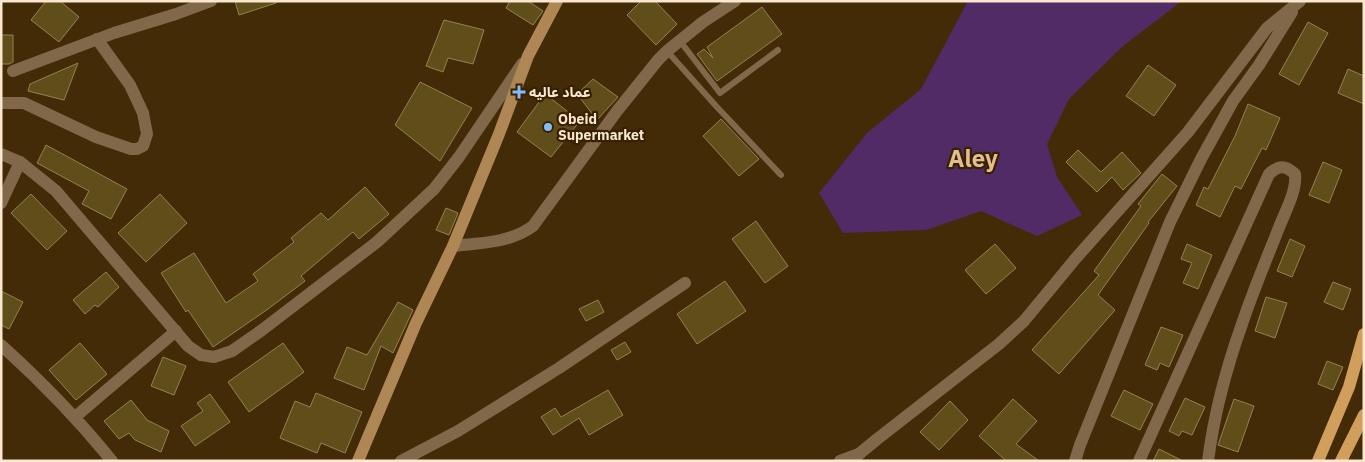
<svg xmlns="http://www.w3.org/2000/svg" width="1365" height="462" viewBox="0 0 1365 462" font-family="'IBM Plex Sans','Noto Sans Arabic',sans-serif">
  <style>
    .green { fill: #502b65 }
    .building { fill: #5f4e19; stroke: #94824e }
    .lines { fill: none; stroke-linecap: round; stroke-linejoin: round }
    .service { stroke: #82684a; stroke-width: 6 }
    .minor { stroke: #82684a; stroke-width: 12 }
    .secondary { stroke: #af8754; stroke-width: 12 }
    .primary { stroke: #d29e5c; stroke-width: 12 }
    .poi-dot { fill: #83bcfb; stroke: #382100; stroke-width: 2 }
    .labels { text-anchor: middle; stroke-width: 4.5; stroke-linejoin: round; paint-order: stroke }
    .poi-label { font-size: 14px; font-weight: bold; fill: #fae7d0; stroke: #382100; text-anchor: start }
    .town-label { font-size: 24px; font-weight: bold; fill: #e3bd90; stroke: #382100 }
  </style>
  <rect width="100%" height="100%" fill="#432b08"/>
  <!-- green -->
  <path class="green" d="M968,1H1182L1123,46L1069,99L1047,144L1057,177L1082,215L1037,236L981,211L926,230L843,233L819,193L867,133L921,89Z"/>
  <!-- building -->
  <g class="building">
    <path d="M46,1H60L79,17L59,42L31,20Z"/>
    <path d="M235,1H276V3L239,15Z"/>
    <path d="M510,1H528L543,11L533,25L506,8Z"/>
    <path d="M641,1H655L677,24L656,45L627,15Z"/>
    <path d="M762,7L782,34L717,81L697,54L704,49L713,58L707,47Z"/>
    <path d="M444,20L484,30L473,64L448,58L443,72L426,66Z"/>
    <path d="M1308,22L1328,33L1299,85L1279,74Z"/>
    <path d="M1,35H13V62L9,64H1Z"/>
    <path d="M78,63L64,100L28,91L30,84Z"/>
    <path d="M1148,65L1176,85L1154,116L1126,96Z"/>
    <path d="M1348,69L1364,76V104L1338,93Z"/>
    <path d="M593,79L618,97L597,120L577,94Z"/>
    <path d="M420,82L472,108L440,161L395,125Z"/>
    <path d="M545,94L580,121L551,157L517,132Z"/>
    <path d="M1248,104L1280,118L1266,150L1262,148L1241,189L1235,186L1220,217L1196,205L1204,187L1208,189L1235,136Z"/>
    <path d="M721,119L759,159L739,176L703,136Z"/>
    <path d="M46,145L127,189L111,219L82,204L89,191L37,163Z"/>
    <path d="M1078,150L1101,172L1122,152L1141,173L1123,190L1112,177L1097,192L1066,162Z"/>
    <path d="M1323,162L1342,170L1329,203L1309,195Z"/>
    <path d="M1162,174L1177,186L1148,222L1149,223L1098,295L1115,310L1059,374L1032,350L1099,275L1094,271L1141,206L1138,204Z"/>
    <path d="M365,187L389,214L359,239L353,232L301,276L305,281L268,309L213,347L188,310L186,312L161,273L194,253L226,303L258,281L253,274L294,242L291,238L321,213L328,220Z"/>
    <path d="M31,194L67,231L47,250L11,213Z"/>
    <path d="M160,194L187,223L146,262L118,233Z"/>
    <path d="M446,208L458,213L449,235L436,230Z"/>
    <path d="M756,221L788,266L765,283L732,239Z"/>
    <path d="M1290,239L1305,246L1292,277L1277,271Z"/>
    <path d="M995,244L1016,268L986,294L965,270Z"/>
    <path d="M1187,244L1212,255L1198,289L1183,283L1192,263L1181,259Z"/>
    <path d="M106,272L119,287L98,307L95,305L85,314L73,300Z"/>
    <path d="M725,281L746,311L697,344L677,314Z"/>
    <path d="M1333,282L1351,289L1343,310L1324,302Z"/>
    <path d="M1,291L23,302L9,329L1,325Z"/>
    <path d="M1266,297L1287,303L1275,338L1255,331Z"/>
    <path d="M598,300L604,312L586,321L579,309Z"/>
    <path d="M398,302L413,310L393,353L381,346L364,390L334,378L347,347L367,355Z"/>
    <path d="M1161,327L1183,335L1169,367L1160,363L1157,370L1145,365Z"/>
    <path d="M625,342L631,352L617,360L611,350Z"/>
    <path d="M80,343L107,374L76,400L49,370Z"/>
    <path d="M283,343L304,372L249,412L228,382Z"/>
    <path d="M163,357L186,366L174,395L151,386Z"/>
    <path d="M1327,361L1343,367L1333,390L1318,384Z"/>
    <path d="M608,390L623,415L589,435L579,418L553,435L541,417L555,408L561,417Z"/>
    <path d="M1124,390L1153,404L1140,430L1111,416Z"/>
    <path d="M316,393L362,412L345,453L321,443L317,453L280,438L295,401L310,407Z"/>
    <path d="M210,394L230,422L195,446L181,426L203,411L197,403Z"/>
    <path d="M1185,398L1205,407L1192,435L1182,431L1179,436L1169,431Z"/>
    <path d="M1013,399L1037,421L1016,444L1039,461H1006L979,436Z"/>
    <path d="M1234,399L1254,406L1238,452L1218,445Z"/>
    <path d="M131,400L147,420L169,431L161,452L135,440L129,433L119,439L104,421Z"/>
    <path d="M950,401L968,420L939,450L920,432Z"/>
    <path d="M1159,449L1183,461H1153Z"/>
  </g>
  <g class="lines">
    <!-- service -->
    <g class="service">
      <path d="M680,41L720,93L778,50"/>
      <path d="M667,51L716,106L781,175"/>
    </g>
    <!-- minor -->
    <g class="minor">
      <path d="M13,71L114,33L176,14L211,1"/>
      <path d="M1,103H24L96,137L131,149H137L143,146L147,134L143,113L130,85L97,39"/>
      <path d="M1,154L20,162"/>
      <path d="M1,203L20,162L56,191L188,346L201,355L214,357L232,351L262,330L377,242L434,189L459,157L522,64"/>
      <path d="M453,246C481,243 510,243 533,226L617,111L658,60L667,51L703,22L735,1"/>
      <path d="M1,345C41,381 78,419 112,461"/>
      <path d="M75,417L176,331"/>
      <path d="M401,461L458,431L559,368L685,283"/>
      <path d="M840,461L859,454"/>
      <path d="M854,461L859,454L876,440L999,344L1024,321L1076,258L1188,132L1267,28L1300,1"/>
      <path d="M1075,461L1080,445L1170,222L1201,159L1233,101L1259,65L1292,12"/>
      <path d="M1139,461L1269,174C1279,165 1285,165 1295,174C1297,190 1286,210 1280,225C1267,258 1253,291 1242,324C1226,369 1214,414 1208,461"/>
    </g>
    <!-- secondary -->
    <path class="secondary" d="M358,461L416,323L453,246L499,134L528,56L557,1"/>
    <!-- primary -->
    <g class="primary">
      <path d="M1318,461L1349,387L1364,334"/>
      <path d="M1341,461L1364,415"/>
    </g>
  </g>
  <!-- markers -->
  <g class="poi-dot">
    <path d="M516.5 84.5h5v5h5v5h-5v5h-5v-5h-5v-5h5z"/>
    <circle cx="548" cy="127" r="5"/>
  </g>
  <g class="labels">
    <!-- poi labels -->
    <g class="poi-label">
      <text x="529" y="97">عماد عاليه</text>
      <text x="558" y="124">Obeid<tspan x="558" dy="16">Supermarket</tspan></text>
    </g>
    <!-- town labels -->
    <g class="town-label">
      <text x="973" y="167">Aley</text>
    </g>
  </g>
  <!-- border -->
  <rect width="1365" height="462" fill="none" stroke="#fae7d0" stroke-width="5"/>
</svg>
